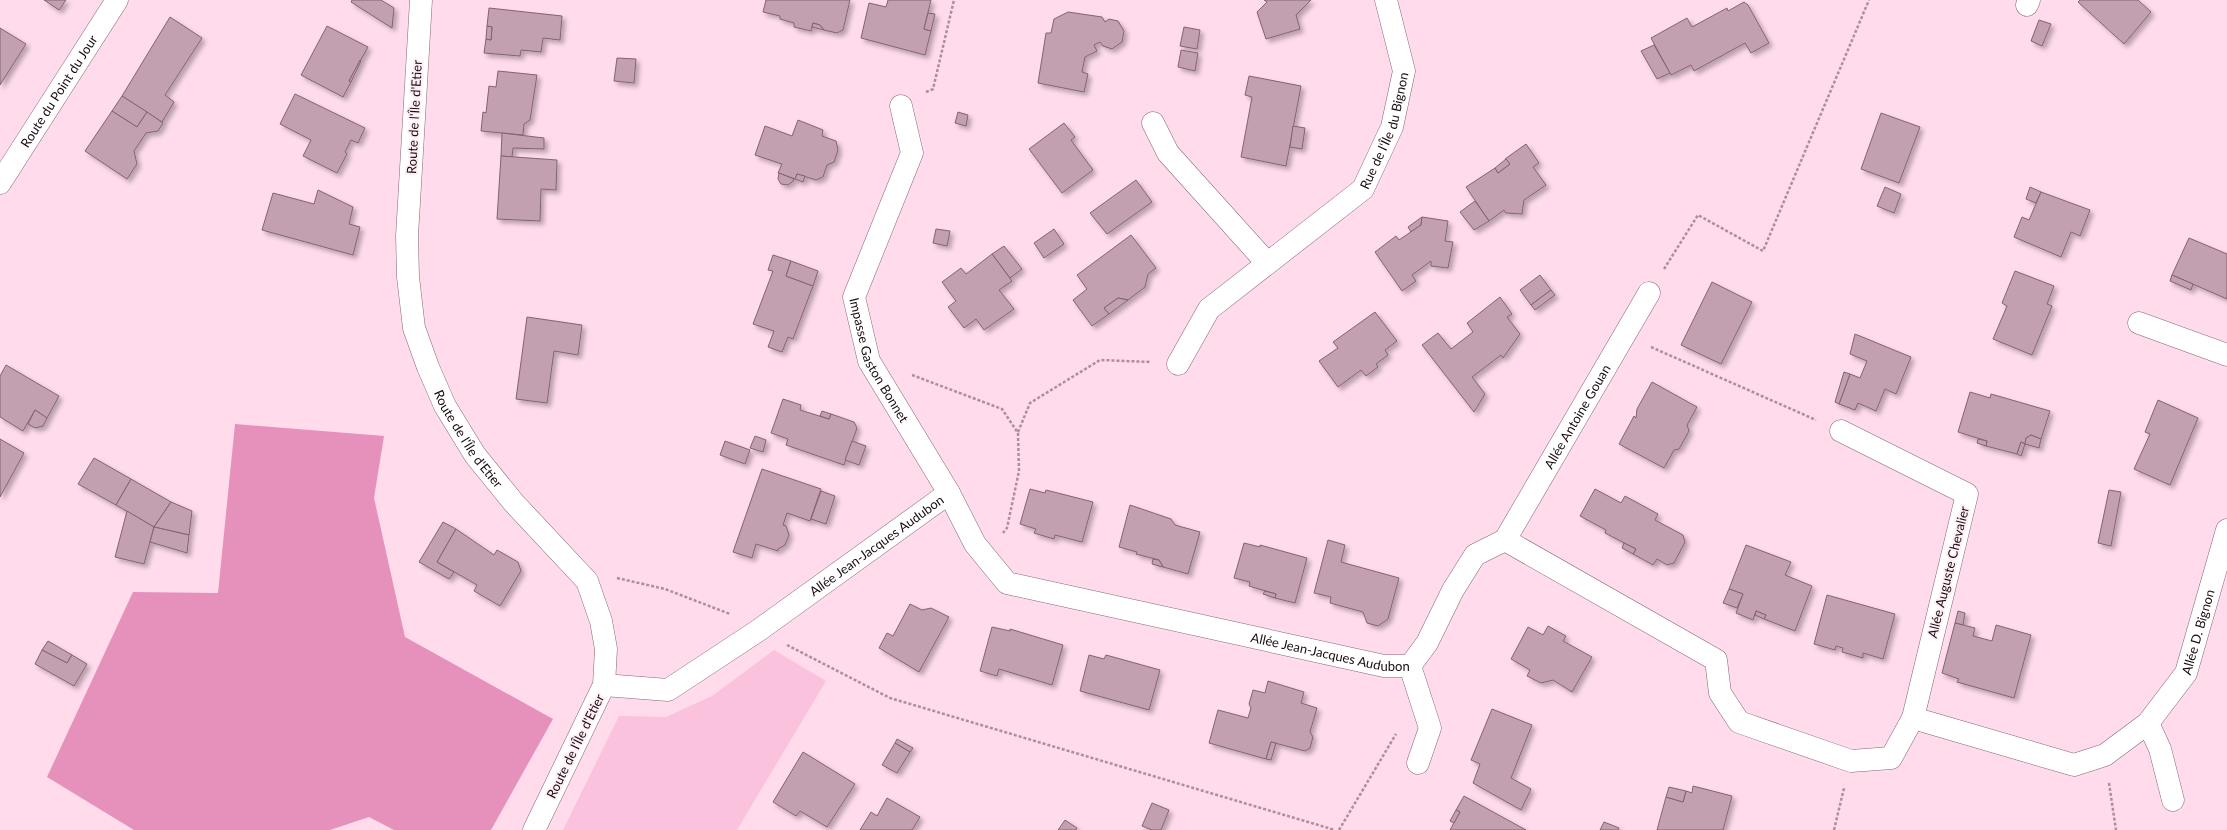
<svg xmlns="http://www.w3.org/2000/svg" width="2227" height="830" viewBox="0 0 2227 830" font-family="Lato,sans-serif">
  <style>
    .green { fill: #fac2dd }
    .forest { fill: #e591bc }
    .building { fill: #c2a0b0; stroke: #826372; filter: url(#shadow) }
    .lines { fill: none; stroke-linecap: round; stroke-linejoin: round }
    .street-casing { stroke: #856675; stroke-width: 23 }
    .secondary-casing { stroke: #856675; stroke-width: 23 }
    .path { stroke: #ab8f9c; stroke-width: 2.5; stroke-dasharray: 3 2; stroke-linecap: butt }
    .street { stroke: #fff; stroke-width: 22 }
    .secondary { stroke: #fff; stroke-width: 22 }
    .labels { text-anchor: middle; stroke-width: 4; stroke-linejoin: round; paint-order: stroke }
    .street-label { font-size: 13px; fill: #180c12; stroke: #feeff5 }
  </style>
  <defs>
    <filter id="shadow"><feDropShadow dx="3.5" dy="3.5" stdDeviation="2" flood-color="#0004"/></filter>
  </defs>
  <rect width="100%" height="100%" fill="#ffdbeb"/>
  <!-- green -->
  <path class="green" d="M774,650L826,681L737,830H563L619,716L666,717L712,696Z"/>
  <!-- forest -->
  <path class="forest" d="M235,424L384,436L374,498L405,637L553,719L491,830H394L369,817L330,830H134L47,777L133,592L218,593Z"/>
  <!-- building -->
  <g class="building">
    <path d="M44,0H66L59,10Z"/>
    <path d="M352,0H381L394,8L392,28L351,2Z"/>
    <path d="M766,0H850L843,30L837,33L824,30L820,25L813,23L811,31L794,27V23L780,19V16L763,12Z"/>
    <path d="M888,0H931L924,29L931,31L925,55L861,38L869,3L886,7Z"/>
    <path d="M1264,0H1311L1296,15L1300,29L1266,39L1257,12L1267,2Z"/>
    <path d="M2080,0H2138L2151,12L2124,44L2078,2Z"/>
    <path d="M1744,2L1748,5L1769,43L1751,53L1745,43L1694,71L1691,65L1671,75L1651,38L1687,18L1692,27L1727,8L1728,11Z"/>
    <path d="M489,8L562,16L560,40L543,38L541,52L521,50L520,56L484,53L486,39L491,40L492,27L487,26Z"/>
    <path d="M1068,12L1102,17L1105,22L1109,19L1118,21L1124,31L1122,42L1112,49L1103,46L1100,42L1094,45L1097,51L1085,57L1082,72L1088,74L1084,92L1038,83L1046,33H1051L1054,19Z"/>
    <path d="M928,13L935,14L931,31L924,29Z"/>
    <path d="M170,17L202,38L165,95L174,102L162,122L122,96Z"/>
    <path d="M2039,20L2051,24L2042,46L2031,41Z"/>
    <path d="M813,23L820,25L824,30L812,27Z"/>
    <path d="M327,26L368,47L349,81L351,82L343,97L301,75Z"/>
    <path d="M487,26L492,27L491,40L486,39Z"/>
    <path d="M1184,27L1200,30L1197,49L1180,46Z"/>
    <path d="M0,28L26,44L0,85Z"/>
    <path d="M1654,45L1670,73L1657,79L1641,51Z"/>
    <path d="M1181,50L1198,53L1195,71L1178,67Z"/>
    <path d="M617,58L636,59L634,83L614,81Z"/>
    <path d="M360,60L361,61L351,82L349,81Z"/>
    <path d="M498,71L537,75L530,120L524,124L523,135L481,131L483,112L486,113L489,86L496,87Z"/>
    <path d="M1249,76L1301,86L1286,166L1241,157L1252,97L1245,95Z"/>
    <path d="M295,94L365,128L358,143L351,140L345,152L347,154L337,173L303,156L311,140L280,124Z"/>
    <path d="M122,96L147,112L137,127L112,111Z"/>
    <path d="M112,111L137,127L147,112L163,123L158,131L146,133L134,151L137,164L127,179L85,151Z"/>
    <path d="M958,112L968,115L966,126L955,123Z"/>
    <path d="M1881,113L1920,127L1899,183L1861,169Z"/>
    <path d="M798,120L823,130L822,136L836,141L838,150L834,162L827,165L823,177L816,180L797,174L795,179L778,173L782,164L755,155L765,126L792,136Z"/>
    <path d="M1064,123L1075,137L1071,140L1093,170L1062,193L1029,149Z"/>
    <path d="M1293,126L1305,128L1302,149L1290,147Z"/>
    <path d="M502,133L544,138V149L513,148L512,157L501,156Z"/>
    <path d="M1526,144L1539,163L1533,167L1546,185L1524,200L1522,214L1506,213L1504,210L1489,221L1466,187L1495,168L1498,173L1510,164L1505,159Z"/>
    <path d="M501,156L557,160L556,190L541,189L540,221L497,219Z"/>
    <path d="M1506,159L1510,164L1498,173L1495,168Z"/>
    <path d="M779,173L794,179L793,181L788,185L781,184L778,179Z"/>
    <path d="M797,174L805,176L803,182L795,179Z"/>
    <path d="M1136,180L1152,202L1107,234L1090,213Z"/>
    <path d="M1885,187L1901,194L1894,213L1877,206Z"/>
    <path d="M2030,187L2041,192L2036,203L2026,199Z"/>
    <path d="M318,190L353,207L349,224L360,227L353,255L262,230L273,193L314,204Z"/>
    <path d="M2041,192L2090,210L2080,236L2071,232L2061,257L2014,237L2022,217L2029,220Z"/>
    <path d="M1475,201L1489,221L1474,230L1460,212Z"/>
    <path d="M1422,217L1421,225L1411,232L1408,227Z"/>
    <path d="M1422,217L1448,221L1445,241L1453,242L1448,268L1431,266V261L1412,275L1416,281L1402,291L1375,252L1396,236L1399,240L1421,225Z"/>
    <path d="M936,229L950,231L947,246L933,243Z"/>
    <path d="M1054,229L1064,244L1044,258L1034,243Z"/>
    <path d="M1131,235L1156,268L1148,274L1145,287L1128,300L1118,298L1104,308L1109,314L1092,326L1073,300L1087,289L1077,275Z"/>
    <path d="M2189,238L2227,254V299L2172,275Z"/>
    <path d="M1004,246L1022,269L1010,278L992,254Z"/>
    <path d="M992,254L1012,281L999,290L1014,309L984,330L976,319L964,328L948,307L956,301L942,282L961,268L966,274Z"/>
    <path d="M773,255L791,261L786,276L813,286L793,339L788,337L782,352L768,347L774,331L753,324L773,271L768,270Z"/>
    <path d="M791,261L818,271L813,286L786,276Z"/>
    <path d="M2015,271L2054,286L2047,304L2052,306L2032,355L1993,339L2007,306L2002,303Z"/>
    <path d="M1540,275L1551,290L1531,305L1520,290Z"/>
    <path d="M2172,275L2193,284L2191,290L2170,281Z"/>
    <path d="M1712,282L1752,302L1721,364L1681,345Z"/>
    <path d="M1551,290L1555,295L1535,310L1531,305Z"/>
    <path d="M1500,297L1512,314L1507,317L1520,334L1503,358L1501,355L1472,377L1485,394L1474,412L1422,345L1438,333L1451,349L1473,332L1467,323Z"/>
    <path d="M1118,298L1128,300L1109,314L1104,308Z"/>
    <path d="M1375,312L1397,341L1385,350L1388,355L1376,364L1378,367L1366,376L1361,370L1338,387L1319,361L1338,348L1333,342Z"/>
    <path d="M527,317L582,325L578,355L554,351L547,403L516,399Z"/>
    <path d="M1855,334L1911,357L1896,394L1885,389L1876,411L1858,403L1855,410L1839,404L1850,374L1860,378L1867,361L1850,354Z"/>
    <path d="M6,365L59,396L47,418L35,410L23,431L0,417V376Z"/>
    <path d="M1844,372L1850,374L1839,404L1835,402Z"/>
    <path d="M1652,382L1697,407L1687,425L1689,431L1679,449L1674,450L1664,468L1619,444L1634,416L1636,418L1637,409Z"/>
    <path d="M1970,392L1990,398L1991,394L2050,411L2041,439L2031,435L2026,438L2025,444L2021,442L2017,454L1986,446L1987,441L1958,432Z"/>
    <path d="M783,399L801,405L800,410L829,419L831,414L854,422L857,428L844,465L786,445L788,439L771,433Z"/>
    <path d="M2158,400L2198,418L2170,485L2134,469L2150,434L2145,432Z"/>
    <path d="M35,410L47,418L43,426L35,428L28,424Z"/>
    <path d="M822,411L831,414L829,419L820,416Z"/>
    <path d="M2031,435L2041,439L2039,448L2025,444L2026,438Z"/>
    <path d="M755,436L766,440L763,452L750,448Z"/>
    <path d="M0,439L24,453L0,497Z"/>
    <path d="M1978,439L1987,441L1986,446L1977,443Z"/>
    <path d="M725,441L750,450L745,464L720,455Z"/>
    <path d="M852,441L866,446L859,465L845,460Z"/>
    <path d="M2021,442L2025,444L2021,456L2017,454Z"/>
    <path d="M94,458L131,479L116,505L78,484Z"/>
    <path d="M762,469L821,489L810,521L787,513L783,525L786,526L789,535L785,545L778,549V551L756,544L752,558L733,552Z"/>
    <path d="M131,479L171,502L154,527L116,505Z"/>
    <path d="M1030,489L1045,493L1046,490L1093,502L1082,542L1055,535L1054,539L1034,533L1036,529L1020,524Z"/>
    <path d="M1595,489L1621,503L1625,496L1658,514L1655,520L1683,535L1685,542L1674,563L1667,565L1657,559L1653,565L1633,554L1636,549L1605,533L1606,530L1580,516Z"/>
    <path d="M2109,490L2121,492L2111,546L2098,543Z"/>
    <path d="M821,491L835,496L826,524L811,519Z"/>
    <path d="M171,502L192,511L189,535L154,527Z"/>
    <path d="M1130,505L1171,519L1175,525L1200,532L1188,574L1163,567L1159,560L1136,554L1137,552L1119,547Z"/>
    <path d="M127,511L154,527L144,564L115,557Z"/>
    <path d="M443,522L456,529L437,562L454,572L449,579L419,562Z"/>
    <path d="M154,527L189,535L187,553L150,542Z"/>
    <path d="M456,529L494,555L497,550L518,562L521,571L500,606L474,591L477,585L437,562Z"/>
    <path d="M1328,540L1345,545L1341,562L1399,578L1388,619L1378,626L1367,623L1363,612L1330,603L1331,597L1314,593Z"/>
    <path d="M1244,543L1260,547V545L1307,558L1295,603L1275,598L1276,594L1249,586L1250,582L1234,578Z"/>
    <path d="M1624,543L1636,549L1633,554L1622,548Z"/>
    <path d="M1746,545L1791,562L1785,575L1812,586L1795,631L1764,619L1766,615L1756,611L1753,620L1736,613L1743,594L1729,589Z"/>
    <path d="M1153,559L1159,560L1163,567L1152,564Z"/>
    <path d="M1729,589L1743,594L1737,608L1723,603Z"/>
    <path d="M1265,591L1276,594L1275,598L1263,594Z"/>
    <path d="M1827,595L1895,614L1883,659L1863,653V658L1842,652L1843,648L1836,646L1835,650L1814,644Z"/>
    <path d="M910,604L922,610L931,608L949,617L919,672L879,648L887,633L893,636Z"/>
    <path d="M1756,611L1766,615L1764,619L1755,615Z"/>
    <path d="M1958,611L1965,613L1963,625L1955,623Z"/>
    <path d="M1955,623L1975,628L1973,636L1992,641L1996,625L2031,635L2014,698L1957,682L1959,679L1942,673Z"/>
    <path d="M1548,626L1566,636L1563,641L1592,657L1572,692L1553,680L1541,683L1527,676L1530,670L1511,659L1528,627L1543,635Z"/>
    <path d="M992,627L1010,631V629L1063,645L1052,685L999,669L997,676L980,671Z"/>
    <path d="M48,641L72,655L67,663L42,650Z"/>
    <path d="M42,650L67,663L72,655L87,664L74,686L35,664Z"/>
    <path d="M1089,655L1104,659L1106,655L1160,670L1149,710L1080,691Z"/>
    <path d="M1268,681L1304,692L1301,703L1317,708L1310,732L1313,737L1310,748L1305,751L1271,742L1266,759L1209,743L1218,710L1248,718L1251,708L1249,704L1253,690L1265,693Z"/>
    <path d="M1492,709L1532,725L1511,778L1531,789L1521,810L1473,783L1480,764L1471,760Z"/>
    <path d="M897,739L913,748L910,752L895,743Z"/>
    <path d="M1271,742L1276,743L1271,760L1266,759Z"/>
    <path d="M895,743L910,752L897,773L882,765Z"/>
    <path d="M803,752L855,784L827,827L800,811L796,816L773,802Z"/>
    <path d="M1693,786L1732,796L1723,830H1657L1666,797L1683,802L1686,791L1692,793Z"/>
    <path d="M1669,787L1686,791L1683,802L1666,797Z"/>
    <path d="M1464,796L1526,830H1450L1460,812L1456,810Z"/>
    <path d="M887,798L920,817L912,830H860L871,812L877,816Z"/>
    <path d="M1152,803L1169,810L1161,830H1152L1142,826Z"/>
    <path d="M1456,810L1460,812L1454,823L1450,821Z"/>
    <path d="M1065,820L1077,828L1076,830H1058Z"/>
    <path d="M1604,822L1619,828L1618,830H1600Z"/>
  </g>
  <g class="lines">
    <defs>
      <g id="street">
        <path id="s1" d="M421,0L407,236L408,277L414,328L428,367L445,406L475,455L514,503L587,581L601,621L606,649L604,685L534,830"/>
        <path d="M2027,5L2029,0"/>
        <path id="s2" d="M901,106L912,153L854,297L869,361L949,493"/>
        <path d="M1153,123L1168,153L1267,263"/>
        <path d="M2139,323L2227,355"/>
        <path id="s3" d="M1178,364L1209,309L1363,189L1392,127L1404,71L1386,0"/>
        <path d="M1841,431L1967,494L1913,718"/>
        <path id="s4" d="M1505,540L1649,293"/>
        <path d="M1410,666L1430,728L1418,763"/>
        <path id="s5" d="M604,685L668,690L759,630L949,493L975,544L1007,583L1384,666H1410L1427,643L1453,590L1475,555L1505,540L1716,660L1720,693L1739,722L1851,761L1891,758L1913,718L2074,765L2105,755L2148,723L2186,673L2227,530"/>
        <path d="M2148,723L2160,749L2173,800"/>
      </g>
      <g id="secondary">
        <path id="s6" d="M0,183L117,0"/>
      </g>
    </defs>
    <!-- street casing -->
    <use href="#street" class="street-casing"/>
    <!-- secondary casing -->
    <use href="#secondary" class="secondary-casing"/>
    <!-- path -->
    <g class="path">
      <path d="M926,92L933,89L954,0"/>
      <path d="M1664,269L1698,215L1763,251L1869,0"/>
      <path d="M1651,347L1816,420"/>
      <path d="M912,375L1002,409L1018,433L1019,471L1007,528L1003,533"/>
      <path d="M1018,432L1030,403L1100,360L1151,362"/>
      <path d="M617,578L665,589L730,614"/>
      <path d="M787,645L890,698L1335,830"/>
      <path d="M2109,783L2116,830"/>
      <path d="M1339,830L1396,734"/>
      <path d="M1834,830L1844,788"/>
    </g>
    <!-- street -->
    <use href="#street" class="street"/>
    <!-- secondary -->
    <use href="#secondary" class="secondary"/>
  </g>
  <g class="labels">
    <!-- street labels -->
    <g class="street-label">
      <text dy="5" stroke="none"><textPath href="#s6" startOffset="109">Route du Point du Jour</textPath></text>
      <text transform="translate(414 117) rotate(-87)" y="5">Route de l'Île d'Etier</text>
      <text dy="5" stroke="none"><textPath href="#s3" startOffset="321">Rue de l'Île du Bignon</textPath></text>
      <text dy="5" stroke="none"><textPath href="#s2" startOffset="272">Impasse Gaston Bonnet</textPath></text>
      <text dy="5" stroke="none"><textPath href="#s4" startOffset="143">Allée Antoine Gouan</textPath></text>
      <text dy="5" stroke="none"><textPath href="#s1" startOffset="453">Route de l'Île d'Etier</textPath></text>
      <text dy="5" stroke="none"><textPath href="#s5" startOffset="318">Allée Jean-Jacques Audubon</textPath></text>
      <text transform="translate(1948 572) rotate(-76)" y="5">Allée Auguste Chevalier</text>
      <text dy="5" stroke="none"><textPath href="#s5" startOffset="1964">Allée D. Bignon</textPath></text>
      <text dy="5" stroke="none"><textPath href="#s5" startOffset="846">Allée Jean-Jacques Audubon</textPath></text>
      <text transform="translate(575 746) rotate(-64)" y="5">Route de l'Île d'Etier</text>
    </g>
  </g>
</svg>
